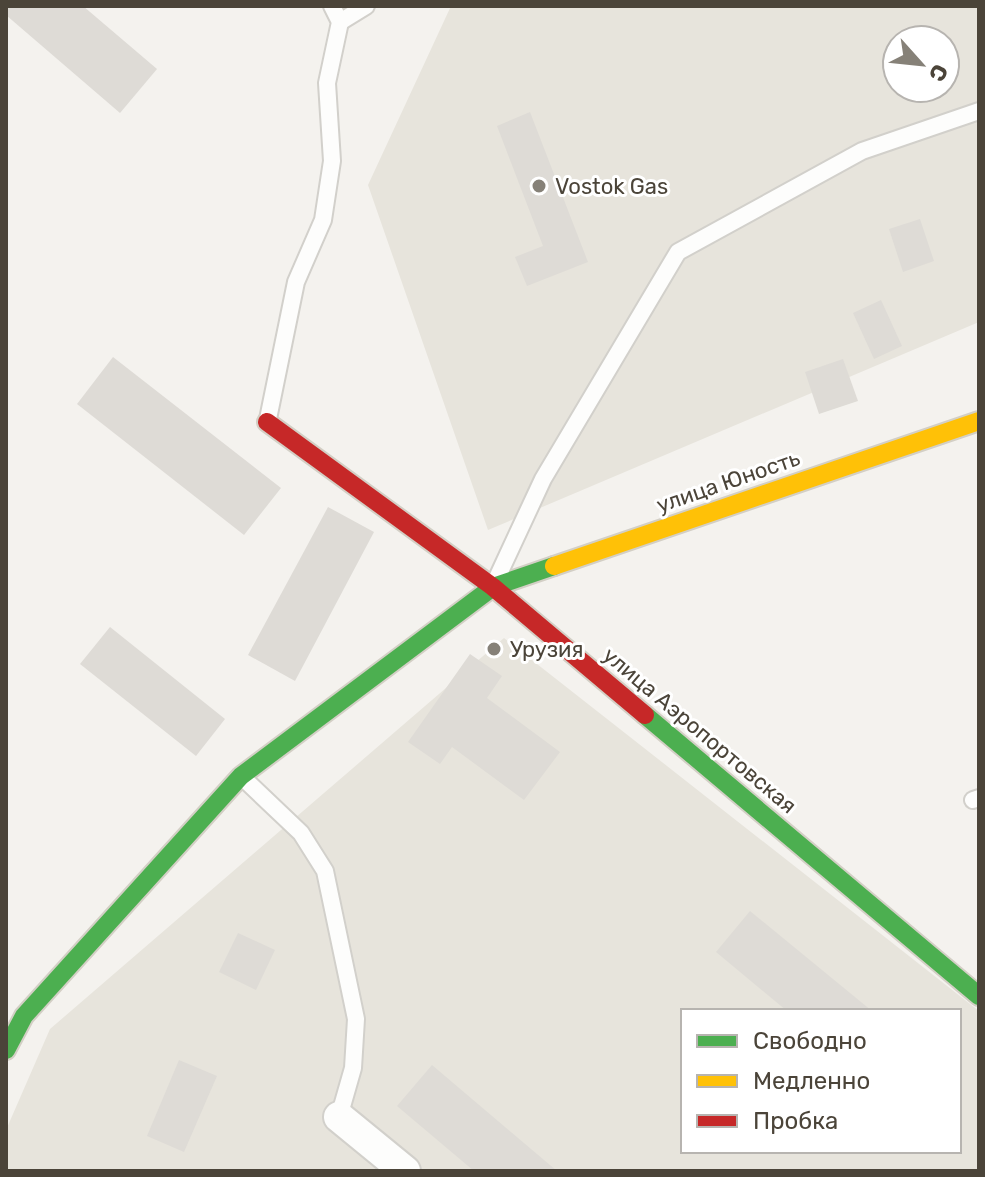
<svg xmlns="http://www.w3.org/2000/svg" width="985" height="1177" viewBox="0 0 985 1177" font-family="Rubik,sans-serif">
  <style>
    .residential { fill: #e7e4dc; fill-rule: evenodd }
    .building { fill: #dedbd6 }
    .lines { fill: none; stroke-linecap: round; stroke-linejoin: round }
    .lane-casing { stroke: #d2d0cb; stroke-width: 20 }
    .street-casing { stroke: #d2d0cb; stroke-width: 34 }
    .fast-casing { stroke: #d3cfc5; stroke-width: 22 }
    .slow-casing { stroke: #d3cfc5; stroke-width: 22 }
    .jam-casing { stroke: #d3cfc5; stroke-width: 22 }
    .lane { stroke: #fdfdfc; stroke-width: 16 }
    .street { stroke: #fdfdfc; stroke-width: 30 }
    .fast { stroke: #4caf50; stroke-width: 18 }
    .slow { stroke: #ffc107; stroke-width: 18 }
    .jam { stroke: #c62828; stroke-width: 18 }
    .poi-dot { fill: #868178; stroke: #fff; stroke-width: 3 }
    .labels { text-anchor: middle; stroke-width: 6; stroke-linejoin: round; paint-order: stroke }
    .poi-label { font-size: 22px; fill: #4b4439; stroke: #fff; text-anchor: start }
    .street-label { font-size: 22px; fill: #4b4439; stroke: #fff }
  </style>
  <rect width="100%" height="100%" fill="#f4f2ee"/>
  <!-- residential -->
  <g class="residential">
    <path d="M451,6H979V322L488,530L368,185ZM897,40H945V88H897Z"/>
    <path d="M504,638L979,1011V1171H6V1130L50,1029ZM683,1011H959V1151H683Z"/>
  </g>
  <!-- building -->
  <g class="building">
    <path d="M6,6H83L157,69L120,113L6,15Z"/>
    <path d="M530,112L588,262L527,286L515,257L543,246L497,126Z"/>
    <path d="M920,219L934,261L903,272L889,229Z"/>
    <path d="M881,300L902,346L874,359L853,313Z"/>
    <path d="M113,357L281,488L244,535L77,404Z"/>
    <path d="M843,359L858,401L819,414L805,372Z"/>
    <path d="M328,507L374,532L295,681L248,655Z"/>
    <path d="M110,627L225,719L196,756L80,664Z"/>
    <path d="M470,654L502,676L487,698L560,752L524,800L452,747L440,764L408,742Z"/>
    <path d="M750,911L872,1011H787L716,952Z"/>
    <path d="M238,933L275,950L256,990L219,972Z"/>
    <path d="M179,1060L217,1076L184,1152L147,1136Z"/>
    <path d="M432,1065L557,1171H474L397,1106Z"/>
  </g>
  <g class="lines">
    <defs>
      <g id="lane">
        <path d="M340,22L366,6"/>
        <path d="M268,419L296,282L323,220L332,161L327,83L340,22L332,6"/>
        <path d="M497,578L543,479L678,252L862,151L979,111"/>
        <path d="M242,777L301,833L325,871L356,1019L353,1068L339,1117"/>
        <path d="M973,800L979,798"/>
      </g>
      <path id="street" d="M339,1117L405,1171"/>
      <g id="fast">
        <path d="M645,715L979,996"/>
        <path d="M6,1050L24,1016L241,776L493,587L554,566"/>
      </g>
      <path id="slow" d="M554,566L979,421"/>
      <path id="jam" d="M267,422L493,587L645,715"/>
    </defs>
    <!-- lane casing -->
    <use href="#lane" class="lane-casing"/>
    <!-- street casing -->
    <use href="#street" class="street-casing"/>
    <!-- fast casing -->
    <use href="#fast" class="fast-casing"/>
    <!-- slow casing -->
    <use href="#slow" class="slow-casing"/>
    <!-- jam casing -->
    <use href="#jam" class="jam-casing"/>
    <!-- lane -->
    <use href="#lane" class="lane"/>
    <!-- street -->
    <use href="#street" class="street"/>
    <!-- fast -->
    <use href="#fast" class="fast"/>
    <!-- slow -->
    <use href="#slow" class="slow"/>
    <!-- jam -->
    <use href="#jam" class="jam"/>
  </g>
  <!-- markers -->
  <g class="poi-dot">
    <circle cx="539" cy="186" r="8"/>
    <circle cx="494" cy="649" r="8"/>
  </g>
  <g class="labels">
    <!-- poi labels -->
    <g class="poi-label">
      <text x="555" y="194">Vostok Gas</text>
      <text x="510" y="657">Урузия</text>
    </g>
    <!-- street labels -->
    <g class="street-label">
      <text transform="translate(728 481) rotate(-19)" y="8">улица Юность</text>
      <text transform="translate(700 730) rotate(40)" y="8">улица Аэропортовская</text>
    </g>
  </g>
  <!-- border -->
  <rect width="985" height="1177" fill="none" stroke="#4b4439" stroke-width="16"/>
  <!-- legend -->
  <rect x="681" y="1009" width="280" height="144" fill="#ffffff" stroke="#b7b4b0" stroke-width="2"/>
  <rect x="697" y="1035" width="40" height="12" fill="#4caf50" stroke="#b7b4b0" stroke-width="2"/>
  <text x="753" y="1049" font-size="24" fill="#4b4439">Свободно</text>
  <rect x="697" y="1075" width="40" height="12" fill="#ffc107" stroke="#b7b4b0" stroke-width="2"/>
  <text x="753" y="1089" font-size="24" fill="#4b4439">Медленно</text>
  <rect x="697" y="1115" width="40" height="12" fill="#c62828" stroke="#b7b4b0" stroke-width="2"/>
  <text x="753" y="1129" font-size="24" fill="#4b4439">Пробка</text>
  <!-- north arrow -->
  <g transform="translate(921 64) rotate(117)"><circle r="38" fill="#ffffff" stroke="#b7b4b0" stroke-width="2"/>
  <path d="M0-6L14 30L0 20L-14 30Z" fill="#868178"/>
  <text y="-12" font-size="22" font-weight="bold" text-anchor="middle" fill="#4b4439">С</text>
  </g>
</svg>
